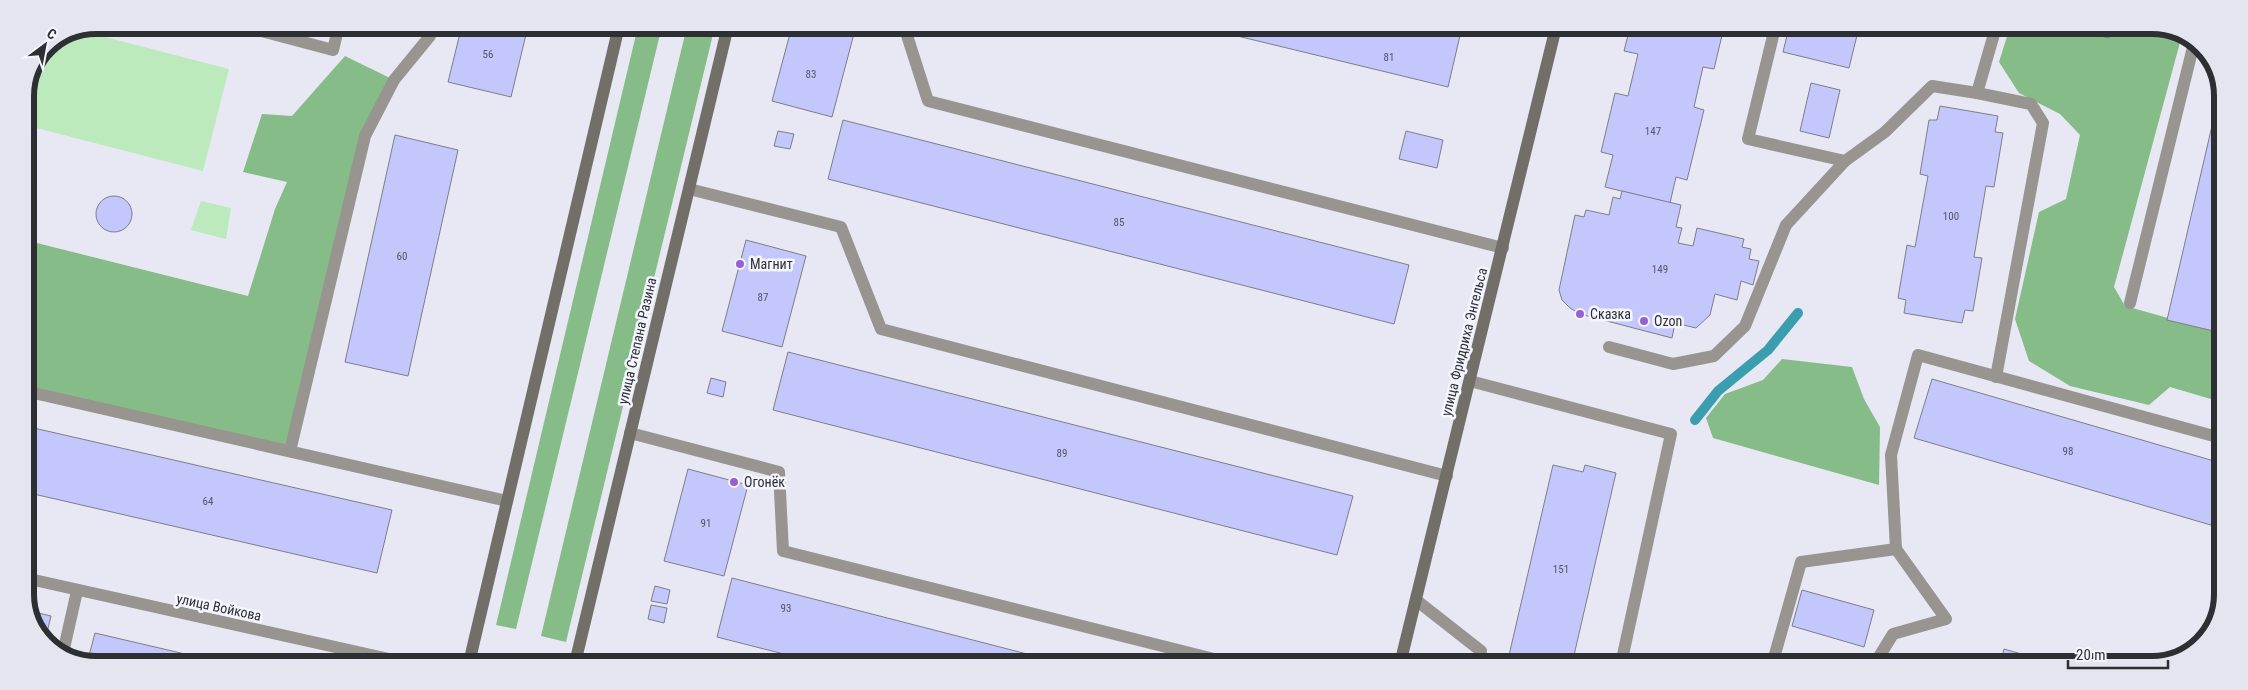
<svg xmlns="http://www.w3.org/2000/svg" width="2248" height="690" viewBox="0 0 2248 690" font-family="'Roboto Condensed',sans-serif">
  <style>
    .green { fill: #bceabc }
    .forest { fill: #86bc87 }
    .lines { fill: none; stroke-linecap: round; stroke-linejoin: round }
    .stream { stroke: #3a9eaf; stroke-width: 10 }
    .building { fill: #c4c7fc; stroke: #7d7e88 }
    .lane { stroke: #989591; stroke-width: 12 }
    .street { stroke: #989591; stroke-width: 12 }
    .secondary { stroke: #726e68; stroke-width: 12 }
    .poi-dot { fill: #995ed5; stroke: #f4f5fe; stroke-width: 2 }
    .labels { text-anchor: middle; stroke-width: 5; stroke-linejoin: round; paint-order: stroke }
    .number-label { font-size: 11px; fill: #545565 }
    .poi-label { font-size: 14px; fill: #2e2f33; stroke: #f4f5fe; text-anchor: start }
    .street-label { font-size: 14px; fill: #2e2f33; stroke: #f4f5fe }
    .rim { fill: none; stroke: #2e2f33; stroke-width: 6 }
  </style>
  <rect width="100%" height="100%" fill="#e7e8f3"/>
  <!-- green -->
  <g class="green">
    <path d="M378,25H417L415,33Z"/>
    <path d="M82,31L229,69L203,171L25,125V96L46,46Z"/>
    <path d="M201,201L231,208L226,239L191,230Z"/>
  </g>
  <!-- forest -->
  <g class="forest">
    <path d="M638,26H662L516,629L496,625Z"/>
    <path d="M687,26H715L566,642L541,636Z"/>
    <path d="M2010,27H2171L2182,35L2114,287L2125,306L2222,333L2221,402L2170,387L2149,405L2070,386L2029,361L2015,319L2039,212L2066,199L2080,135L2060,114L2019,93L1999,62Z"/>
    <path d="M345,56L394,80L365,136L290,451L25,391V240L248,296L275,209L287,182L243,172L262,114L292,116Z"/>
    <path d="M1782,359L1852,367L1864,399L1880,427L1879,485L1713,438L1706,418L1725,394L1763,380Z"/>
  </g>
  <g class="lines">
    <!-- stream -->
    <path class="stream" d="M1695,420L1718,391L1768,350L1798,313"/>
  </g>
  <!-- building -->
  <g class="building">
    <path d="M462,25L528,26L511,97L448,82Z"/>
    <path d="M792,26H856L832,117L772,101Z"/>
    <path d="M1196,26L1460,27H1462L1448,87Z"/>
    <path d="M1630,27H1724L1714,69L1703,67L1694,107L1704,110L1687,180L1676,177L1670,203L1605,187L1613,155L1601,152L1615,93L1628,96L1638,54L1624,51Z"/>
    <path d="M1789,27H1859L1849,68L1783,52Z"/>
    <path d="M1875,27H1909L1907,35Z"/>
    <path d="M2075,27H2112L2109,38L2074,30Z"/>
    <path d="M1811,83L1840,90L1829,138L1800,131Z"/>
    <path d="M2221,87L2223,91L2222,333L2167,320Z"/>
    <path d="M1940,106L1998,116L1995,132L2003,133L1994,187L1986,186L1974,257L1982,258L1973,311L1965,310L1962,323L1904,313L1906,300L1898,298L1907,245L1915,247L1928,176L1920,174L1929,120H1937Z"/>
    <path d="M843,120L1409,265L1394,324L828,179Z"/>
    <path d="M778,131L794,134L790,149L774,146Z"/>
    <path d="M1406,131L1443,140L1437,168L1399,159Z"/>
    <path d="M395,135L458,150L408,376L345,362Z"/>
    <path d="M1622,191L1681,205L1676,227L1682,228L1678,243L1693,246L1697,228L1744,239L1742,247L1751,249L1749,259L1759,261L1753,285L1741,281L1737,300L1715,294L1710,315L1696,328L1675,323L1672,338L1580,314L1570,308L1562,300L1559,290L1575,215L1584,217L1586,210L1609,215L1613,197L1620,199Z"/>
    <circle cx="114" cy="214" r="18"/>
    <path d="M746,240L806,256L782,347L722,331Z"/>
    <path d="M788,352L1353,496L1337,555L773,410Z"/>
    <path d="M711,378L726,382L723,397L707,393Z"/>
    <path d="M1932,379L2221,463V528L1914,438Z"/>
    <path d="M25,426L392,510L377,573L25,492Z"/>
    <path d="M1553,465L1583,472L1585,465L1616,473L1572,664H1507Z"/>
    <path d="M688,469L748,485L724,576L664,561Z"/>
    <path d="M732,578L1066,664L819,663L717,637Z"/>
    <path d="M655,586L670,590L667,604L651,601Z"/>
    <path d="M1802,590L1874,610L1864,647L1792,626Z"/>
    <path d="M651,605L667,608L664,623L648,619Z"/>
    <path d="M30,611L51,616L45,641L40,637Z"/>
    <path d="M95,633L185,654L183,663H87Z"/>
    <path d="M2004,649L2053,663V665H2000Z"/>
  </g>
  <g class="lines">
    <!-- lane -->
    <g class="lane">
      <path d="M239,25L333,50L339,25"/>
      <path d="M904,26L928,101L1503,248"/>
      <path d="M1996,27L1977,93L2031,104L2043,123L1996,377"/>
      <path d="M1845,161L1885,132L1932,86L1977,93"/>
      <path d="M689,189L841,227L881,329L1447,476"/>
      <path d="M2130,303L2194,43"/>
      <path d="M1609,347L1673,364L1714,356L1745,326L1786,225L1845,161L1748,139L1774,32"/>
      <path d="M1470,381L1671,434L1621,664"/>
      <path d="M25,391L507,501"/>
      <path d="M630,433L779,472L783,551L1234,664"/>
      <path d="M290,451L365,136L394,80L430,36L433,25"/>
      <path d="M1416,600L1481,651L1478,664"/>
      <path d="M63,653L77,591"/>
      <path d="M1772,665L1801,562L1896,549L1891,455L1918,355L2221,438"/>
      <path d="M1874,665L1893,634L1946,619L1896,549"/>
    </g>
    <!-- street -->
    <path class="street" d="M25,578L407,663"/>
    <!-- secondary -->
    <g class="secondary">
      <path d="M469,663L619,26"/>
      <path d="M575,663L728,26"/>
      <path d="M1400,664L1556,27"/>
    </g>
  </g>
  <!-- markers -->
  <g class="poi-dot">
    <circle cx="740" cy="264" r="5"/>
    <circle cx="1580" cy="314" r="5"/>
    <circle cx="1644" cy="321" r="5"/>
    <circle cx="734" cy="482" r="5"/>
  </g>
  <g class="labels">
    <!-- number labels -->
    <g class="number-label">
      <text x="488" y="58">56</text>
      <text x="1389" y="61">81</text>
      <text x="811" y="78">83</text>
      <text x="1653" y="135">147</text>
      <text x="1951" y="220">100</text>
      <text x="1119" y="226">85</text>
      <text x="402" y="260">60</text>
      <text x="1660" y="273">149</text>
      <text x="763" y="301">87</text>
      <text x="2068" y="455">98</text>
      <text x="1062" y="457">89</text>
      <text x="208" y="505">64</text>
      <text x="706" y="527">91</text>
      <text x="1561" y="573">151</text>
      <text x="786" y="612">93</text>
    </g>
    <!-- poi labels -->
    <g class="poi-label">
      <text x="750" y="269">Магнит</text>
      <text x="1590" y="319">Сказка</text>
      <text x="1654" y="326">Ozon</text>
      <text x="744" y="487">Огонёк</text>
    </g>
    <!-- street labels -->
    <g class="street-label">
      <text transform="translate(637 341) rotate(-77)" y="5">улица Степана Разина</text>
      <text transform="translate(1464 342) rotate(-76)" y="5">улица Фридриха Энгельса</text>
      <text transform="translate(219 607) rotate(12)" y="5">улица Войкова</text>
    </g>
  </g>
  <!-- crop -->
  <path d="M0 0H2248V690H0ZM96 34H2152A62 62 0 0 1 2214 96V594A62 62 0 0 1 2152 656H96A62 62 0 0 1 34 594V96A62 62 0 0 1 96 34Z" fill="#e4e5ee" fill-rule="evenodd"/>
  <path class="rim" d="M96 34H2152A62 62 0 0 1 2214 96V594A62 62 0 0 1 2152 656H96A62 62 0 0 1 34 594V96A62 62 0 0 1 96 34Z"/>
  <!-- north arrow -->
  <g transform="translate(45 45) rotate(32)" stroke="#f4f5fe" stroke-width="4" paint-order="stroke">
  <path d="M0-4L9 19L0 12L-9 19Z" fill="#2e2f33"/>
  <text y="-8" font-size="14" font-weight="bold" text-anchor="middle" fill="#2e2f33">С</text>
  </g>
  <!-- scale -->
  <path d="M2068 660v8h100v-8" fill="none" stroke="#2e2f33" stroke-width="2.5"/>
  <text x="2076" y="660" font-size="15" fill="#2e2f33" stroke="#f4f5fe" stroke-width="4" paint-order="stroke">20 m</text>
</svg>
